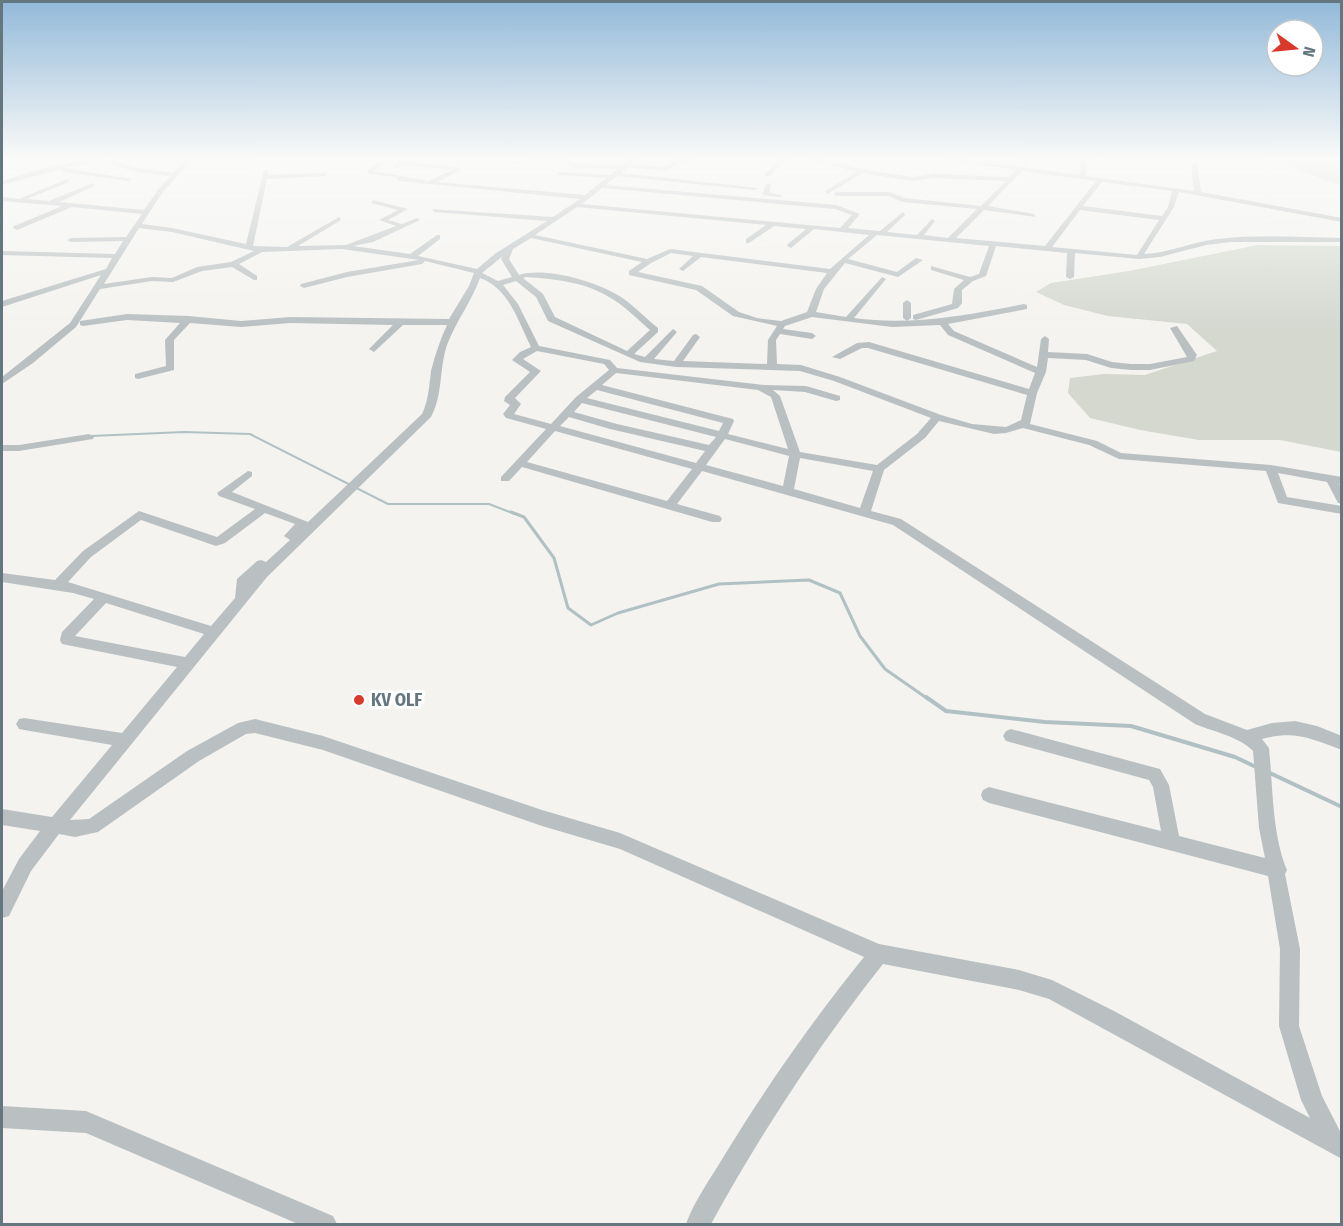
<svg xmlns="http://www.w3.org/2000/svg" width="1343" height="1226" viewBox="0 0 1343 1226" font-family="'Fira Sans Condensed',sans-serif">
  <style>
    .green { fill: #d4d8cf }
    .lines { fill: none; stroke-linecap: round; stroke-linejoin: round }
    .stream-far2 { stroke: #b1c1c3; stroke-width: 2 }
    .stream-far1 { stroke: #b1c1c3; stroke-width: 3 }
    .stream { stroke: #b1c1c3; stroke-width: 4 }
    .minor { fill: #bac0c2; fill-rule: evenodd }
    .poi-dot { fill: #d9382a; stroke: #fff; stroke-width: 2 }
    .labels { text-anchor: middle; stroke-width: 6; stroke-linejoin: round; paint-order: stroke }
    .poi-label { font-size: 18px; font-weight: bold; fill: #64777f; stroke: #fff; text-anchor: start }
  </style>
  <rect width="100%" height="100%" fill="#f4f3f0"/>
  <!-- green -->
  <g class="green">
    <path d="M1265,157H1341V186Z"/>
    <path d="M1258,245L1341,246V452L1280,440H1199L1140,430L1090,418L1068,393L1070,378L1104,374L1145,375L1217,351L1187,324L1108,316L1064,305L1036,292L1051,283L1129,271Z"/>
  </g>
  <g class="lines">
    <!-- stream-far2 -->
    <path class="stream-far2" d="M91,436L184,432L250,434L388,504H489L515,514"/>
    <!-- stream-far1 -->
    <path class="stream-far1" d="M511,512L524,517L554,558L568,608L591,625L618,613L719,584L809,580L840,593L860,636L885,669L928,699"/>
    <!-- stream -->
    <g class="stream">
      <path d="M926,697L946,711L1045,722L1131,726L1235,757L1256,767"/>
      <path d="M1270,773L1342,807"/>
    </g>
    <!-- minor -->
    <g class="minor">
      <path d="M102,157H114L106,160L138,168L173,173L188,157H194L162,193L142,224L172,228L246,244L264,170H268V175L325,173L327,176L267,179L253,246L287,247L339,217L341,220L298,246L346,245L396,226L379,220L398,210L371,203L373,200L408,209L388,220L402,224L417,218L420,220L373,242L353,246L410,254L437,235H440V239L418,256L477,269L496,253L547,221L434,212L432,209L553,217L580,199L399,181L396,177L369,174L367,171L381,161L384,163L374,171L428,181L452,170L404,165L396,168L393,166L403,161L459,167L461,170L437,182L585,195L606,178L559,175L557,172L610,175L617,169L576,168L554,161L513,164L510,162L555,157L576,164L622,166L633,157H640L631,165L666,167L676,159H699L701,162L678,163L667,171L633,168L631,165L621,173L758,188L755,190L617,176L606,185L836,205L860,214L848,228L880,231L903,212L905,215L887,232L917,235L932,219L935,221L924,235L948,238L977,209L903,202L889,196H836L833,194L836,192H890L904,198L981,206L1006,181L934,178L912,181L863,173L827,194L825,191L857,172L801,157H811L862,169L912,177L934,174L1009,177L1016,170L929,157H945L1079,175L1082,157H1088L1085,176L1194,191L1191,165L1194,163L1197,165L1201,192L1342,218V222L1179,192L1174,207L1144,254C1169,253 1192,242 1217,239C1258,234 1300,237 1342,238V242H1231L1206,245L1160,257L1139,259L1075,253L1074,277L1070,279L1066,277L1067,253L996,246L986,276L973,281L962,290V303L958,308L916,320L913,319V315L952,304L954,289L964,280L931,270V266L970,277L979,274L989,246L877,235L848,259L897,272L916,258L923,260L898,277L845,263L824,289L816,312L846,317L882,277L886,279L854,318C912,326 967,315 1024,304L1027,305V309L948,324L954,331L1037,367L1041,339L1045,336L1049,339L1048,352L1087,354L1112,362L1131,364H1150L1187,357L1170,328L1177,326L1197,355L1194,361L1150,370H1131L1111,368L1086,360L1048,358L1046,372L1037,393L1030,424L1097,441L1121,453L1271,465L1342,477V484H1339L1342,488V504L1338,503L1327,482L1278,473L1287,497L1342,506V514L1278,503L1266,471L1119,459L1089,445L1023,428L1006,433L994,434L939,421L925,438L884,470L871,511L901,519L1205,714L1247,730L1272,723L1295,721L1317,726L1342,736V750C1311,739 1296,730 1262,739L1269,748C1273,787 1272,834 1287,870L1285,874L1300,949L1299,1026L1322,1096L1342,1135V1159L1049,999L1019,990L883,964C818,1046 761,1133 711,1224H686C694,1201 711,1178 724,1156C766,1087 813,1020 864,957L620,849L542,826L323,750L255,733L246,734L199,761L98,832L75,837L59,834L31,871L9,916L2,918V891L19,859L40,831L2,825V809L52,817L112,745L24,730L19,729L16,724L19,719L24,718L122,733L177,667L62,644L60,640L62,632L94,599L73,593L2,582V573L55,580L83,551L139,511L217,537L255,509L219,496L217,493L248,471L252,472V476L232,492L308,522L422,414C429,399 429,386 431,371C435,355 440,340 447,325H403L374,352L369,349L393,325L290,323L241,327L190,323L174,340V370L138,379L135,378V374L166,366L165,340L180,323L127,320L83,326L80,325V321L127,314L189,316L241,321L290,317L449,319L469,286L474,273L425,261L422,264L347,277L304,288L300,286L301,284L347,272L419,260L342,249L262,252L239,264L257,276V280H254L232,267L202,271L173,282L152,281L100,289L76,327L33,363L2,384V377L70,323L101,275L2,307V301L106,269L112,258L2,255V251L115,254L123,241L71,242L67,240L71,238L126,237L142,214L72,207L17,230L13,228L14,226L62,206L2,201V197L19,199L67,179L69,182L27,199L49,201L93,183L95,186L59,202L144,210L157,191L170,176L138,172L98,161L63,168L132,179L129,181L63,172L61,169L2,185V181L40,169ZM1022,171L1096,181L1045,246L956,238L984,210L1036,217L1034,214L988,206ZM1102,182L1172,191L1168,207L1162,216L1083,206ZM602,188L835,209L852,215L840,228L582,204ZM577,207L766,225L746,239V243H749L774,226L806,229L788,244L787,246L791,248L814,229L869,235L830,269L670,249L647,259L535,235ZM1080,210L1159,220L1137,255L1052,247ZM139,228L172,232L254,251L231,262L197,267L172,278L152,277L104,284ZM531,238L642,262L629,271V275L696,290L733,316L777,326L768,340L767,364L683,361L700,337L696,334L693,335L674,361L654,359L677,332L673,329L645,357L634,354L658,332V328C644,317 630,301 614,293C591,280 544,267 519,275L509,259L513,249ZM671,253L693,256L679,269L683,271L701,257L827,273L816,289L807,312L781,321L757,318L739,312L702,286L638,272L651,263ZM503,256L501,259L512,277L498,281L482,273ZM526,277C554,279 585,282 609,297C624,305 637,319 650,330L627,351L555,317L543,294L523,278ZM480,278C509,288 518,321 531,347L520,352L512,360L530,372L505,397L504,401L510,405L503,414L506,418L546,429L501,477V481H509L522,467L712,522H720L722,519L720,516L677,504L702,471L893,525L1195,724C1214,732 1238,736 1253,751L1259,828L1265,858L1179,836L1169,785L1160,769L1011,729L1006,731L1003,736L1006,741L1149,780L1153,787L1161,831L989,787L983,790L981,795L983,800L989,803L1268,876L1280,949L1279,1026L1301,1100L1310,1118L1114,1011L1052,980L1019,970L879,944L620,833L542,810L323,736L255,719L238,723L187,751L89,819L70,820L267,577L431,417C443,395 439,369 447,345C456,321 472,301 480,278ZM516,281L536,297L548,321L640,362L676,367L800,371L834,381L931,418L917,434L877,465L800,452L780,396L773,390L805,392L836,401L840,400V396L806,386L764,385L617,368L610,360L539,346L518,304L503,285ZM812,317L892,327L940,325L948,335L1035,373L1029,389L869,342L857,343L832,357L840,359L862,348H868L1027,395L1021,420L1006,427L972,424L941,415L840,377L801,365L777,364L776,340L780,334L812,339L816,336L812,333L783,329L785,326ZM537,351L604,364L609,370L576,397L551,424L514,414L521,404L515,398L541,371L523,359ZM616,373L758,390L771,397L788,449L728,434L734,421L733,419L602,385ZM597,390L723,423L719,431L587,398ZM582,403L716,437L709,445L617,424L574,412ZM569,417L610,429L705,451L696,463L560,426ZM555,431L692,469L667,501L527,462ZM725,439L789,456L783,486L706,465ZM800,458L873,471L860,508L794,489ZM265,513L295,524L284,536L290,540L266,562L261,560L257,561L237,579L235,598L211,626L68,582L91,557L141,520L216,546L225,543ZM106,603L204,634L185,657L75,636Z"/>
      <path d="M783,157L788,158L769,176H765V174Z"/>
      <path d="M1091,157H1131L1122,161Z"/>
      <path d="M768,183L771,185L769,193L781,195V197L763,195L765,185Z"/>
      <path d="M907,300L911,303V318L907,321L903,318V303Z"/>
      <path d="M89,434L94,437L93,439L19,451H2V445H19Z"/>
      <path d="M2,1106L86,1111L333,1216L337,1224H298L86,1133L2,1128Z"/>
    </g>
  </g>
  <!-- sky -->
  <linearGradient id="sky" x2="0" y2="1"><stop stop-color="#92b9d9"/><stop offset="0.48" stop-color="#fafaf8"/><stop offset="1" stop-color="#fafaf8" stop-opacity="0"/></linearGradient>
  <rect width="1343" height="329" fill="url(#sky)"/>
  <!-- markers -->
  <circle class="poi-dot" cx="359" cy="700" r="6"/>
  <g class="labels">
    <!-- poi labels -->
    <g class="poi-label">
      <text x="371" y="706">KV OLF</text>
    </g>
  </g>
  <!-- border -->
  <rect width="1343" height="1226" fill="none" stroke="#64777f" stroke-width="6"/>
  <!-- north arrow -->
  <g transform="translate(1295 48) rotate(105)"><circle r="28" fill="#ffffff" stroke="#c1c9cc" stroke-width="1.5"/>
  <path d="M0-4.5L10 22L0 15L-10 22Z" fill="#d9382a"/>
  <text y="-9" font-size="16" font-weight="bold" text-anchor="middle" fill="#64777f">N</text>
  </g>
</svg>
